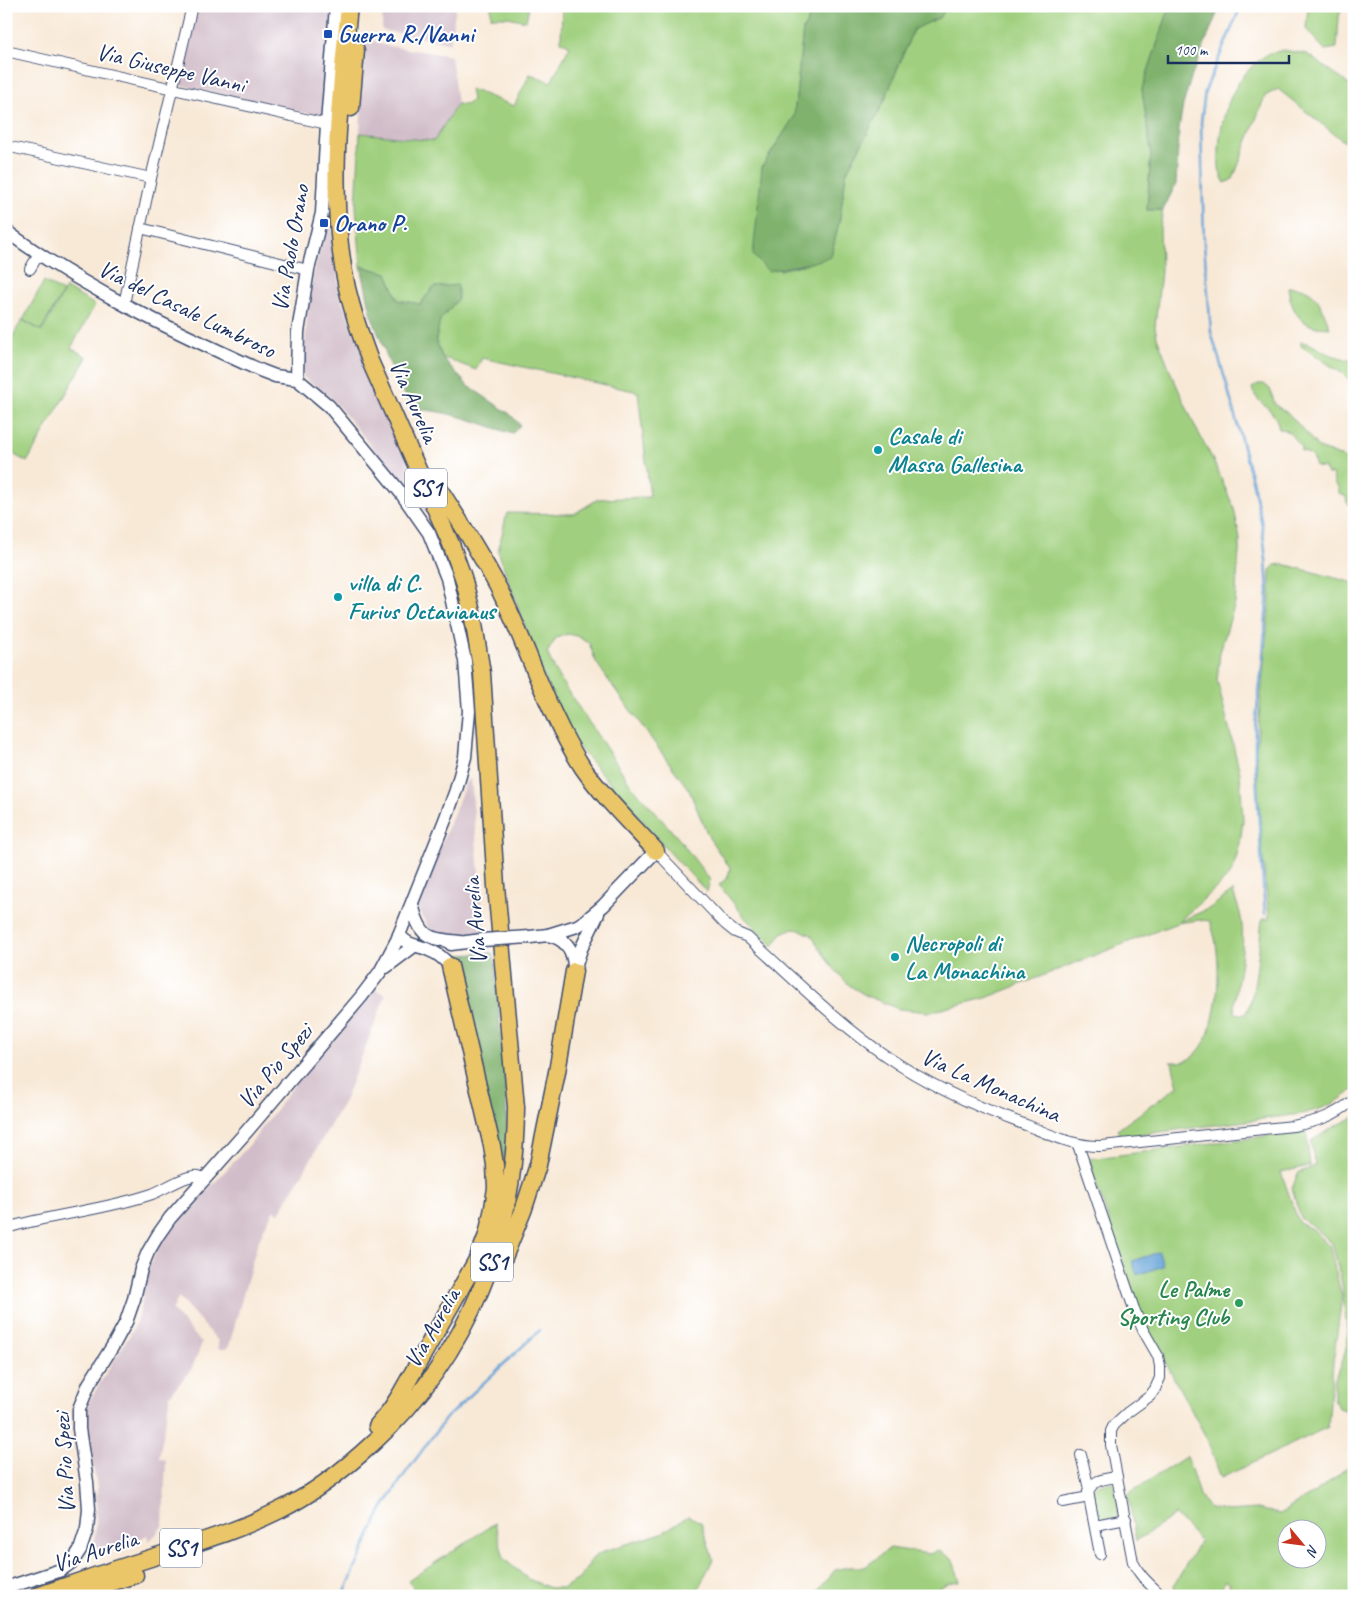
<svg xmlns="http://www.w3.org/2000/svg" width="1360" height="1602" viewBox="0 0 1360 1602" font-family="Caveat,sans-serif">
  <style>
    .industrial { fill: #d1bdc9 }
    .green { fill: #a0d07f; stroke: #5e806e; fill-rule: evenodd }
    .forest { fill: #80b26e; stroke: #4e7066 }
    .water { fill: #65a3d7; stroke: #40699a }
    .lines { fill: none; stroke-linecap: round; stroke-linejoin: round }
    .stream { stroke: #65a3d7; stroke-width: 2.5 }
    .minor-casing { stroke: #3c4b70; stroke-width: 12 }
    .tertiary-casing { stroke: #3c4b70; stroke-width: 15 }
    .trunk-casing { stroke: #3c4b70; stroke-width: 19 }
    .minor { stroke: #fff; stroke-width: 10 }
    .tertiary { stroke: #fff; stroke-width: 12 }
    .trunk { stroke: #ebc669; stroke-width: 16 }
    .tertiary-bridge-casing { stroke: #3c4b70; stroke-width: 15; stroke-linecap: butt }
    .tertiary-bridge { stroke: #fff; stroke-width: 12 }
    .transit-dot { fill: #1a4fb4; stroke: #fff; stroke-width: 2 }
    .culture-dot { fill: #0f9aa8; stroke: #fff; stroke-width: 2 }
    .leisure-dot { fill: #2e9e5b; stroke: #fff; stroke-width: 2 }
    .labels { text-anchor: middle; stroke-width: 4; stroke-linejoin: round; paint-order: stroke }
    .shield { fill: #fff; stroke: #5f6d8e; stroke-width: 1 }
    .shield-label { font-size: 22px; font-weight: bold; fill: #1b2f5e }
    .transit-label { font-size: 24px; font-weight: bold; fill: #164399; stroke: #fff; text-anchor: start }
    .street-label { font-size: 24px; fill: #1b2f5e; stroke: #fff }
    .culture-label { font-size: 24px; font-weight: bold; fill: #0d838f; stroke: #fff; text-anchor: start }
    .leisure-label { font-size: 24px; font-weight: bold; fill: #27864d; stroke: #fff; text-anchor: end }
  </style>
  <rect width="100%" height="100%" fill="#fff"/>
  <filter id="ink" filterUnits="userSpaceOnUse"><feTurbulence type="fractalNoise" baseFrequency=".02" numOctaves="2"/><feDisplacementMap in="SourceGraphic" scale="10" xChannelSelector="R" yChannelSelector="G"/><feConvolveMatrix kernelMatrix="1 2 1 2 8 2 1 2 1" color-interpolation-filters="sRGB"/></filter>
  <filter id="wash" filterUnits="userSpaceOnUse"><feTurbulence type="fractalNoise" baseFrequency=".0096" numOctaves="4" result="noise"/><feDisplacementMap in="SourceGraphic" scale="20" xChannelSelector="R" yChannelSelector="G"/><feGaussianBlur stdDeviation="1.12" result="paint"/><feColorMatrix in="noise" values="0 0 0 0 0 0 0 0 0 0 0 0 0 0 0 0 0 1.4 0 .05"/><feComposite in="paint" operator="in"/></filter>
  <g filter="url(#wash)">
    <rect width="100%" height="100%" fill="#f8e9d7"/>
    <!-- industrial -->
    <g class="industrial">
      <path d="M199,6H336L323,117L180,85Z"/>
      <path d="M383,6H456L450,43L382,30Z"/>
      <path d="M371,40L383,45L451,56L457,104L434,141L360,133L364,42Z"/>
      <path d="M329,210L337,267L339,294L430,517L333,400L303,377L307,318L313,277Z"/>
      <path d="M471,779L484,933L447,935L435,933L428,927L418,908L419,901L466,782Z"/>
      <path d="M373,988L386,995L345,1099L299,1180L279,1213L274,1210L264,1228L256,1248L229,1346L225,1349H218V1341L179,1297L172,1310L202,1343L191,1370L170,1395L159,1458L166,1460L163,1524L158,1532L149,1541L147,1535L132,1543L93,1556L96,1520L97,1487L88,1438L86,1417L89,1401L134,1328L140,1309L149,1268L158,1246L168,1233L250,1144L310,1064Z"/>
    </g>
    <!-- green -->
    <g class="green">
      <path d="M491,6H529L526,21L508,17H491Z"/>
      <path d="M562,6H816L803,30L794,117L762,167L780,270L810,263L831,256L840,217L846,173L884,102L913,30L940,17L948,6H1170L1142,89L1151,153L1147,210H1163L1160,227L1161,271L1155,327L1157,337L1172,375L1195,426L1212,458L1234,508L1240,540L1235,603L1220,652L1217,680L1240,773L1243,820L1240,843L1233,870L1224,881L1178,922L1210,908L1233,891C1235,901 1240,909 1241,918C1246,946 1238,977 1234,1005L1235,1013L1244,1015C1255,1007 1260,936 1262,919H1269L1261,839L1256,751L1270,597V570L1275,565L1283,564L1354,583V1089C1334,1105 1326,1108 1301,1114L1121,1137L1117,1130L1178,1086L1172,1063L1170,1062C1175,1062 1181,1062 1185,1061C1219,1048 1221,973 1216,944C1215,936 1212,929 1210,921L1200,920L1177,923L986,998L929,1012L899,1009L867,996L850,986L830,964L811,935L801,930L792,929L782,933L773,946L747,920L719,885L728,877L730,868L709,838L689,790L609,681L596,662L589,643L580,637L568,634L556,638L547,653L559,678L631,785L679,839L710,880L707,892L672,855L575,743L541,671L498,551L507,513L574,514L598,499L650,497L638,392L482,358L476,370L442,357L436,340L440,320L458,299L434,287L420,304L398,300L387,273L361,266L356,206L360,133L434,141L457,104L466,105L472,100L470,89L514,106L530,74L551,82L570,46L561,41Z"/>
      <path d="M1308,6H1342L1339,17L1337,48L1325,50L1306,29Z"/>
      <path d="M1283,50L1307,54L1354,88V143L1343,141L1278,89L1265,96L1233,179L1225,183C1217,169 1219,166 1219,150C1221,115 1232,80 1262,58C1267,53 1276,52 1283,50Z"/>
      <path d="M44,281L63,292L41,330L23,320Z"/>
      <path d="M1288,287C1317,286 1321,305 1330,328C1324,327 1318,328 1313,326C1296,321 1290,303 1288,287Z"/>
      <path d="M66,288L95,305L71,348L87,357L27,462L6,450V348L22,320L42,331Z"/>
      <path d="M1301,342C1311,343 1319,349 1327,353C1336,357 1345,358 1354,362V381L1348,379L1343,374L1301,346Z"/>
      <path d="M1258,384H1264L1270,389L1275,405L1289,414L1319,448L1342,457L1354,465V509L1347,503L1346,497L1339,493V487L1335,485L1332,474H1327L1324,468L1316,467C1314,458 1309,453 1301,451V447C1294,440 1290,429 1279,429C1276,407 1255,404 1252,388Z"/>
      <path d="M1354,1117V1406L1348,1411L1338,1408L1334,1399V1381L1343,1360L1348,1340L1342,1284L1332,1243L1313,1226L1301,1219L1292,1189L1298,1173L1315,1166L1311,1141L1332,1128Z"/>
      <path d="M1306,1131L1310,1166L1281,1172L1299,1223L1314,1230L1329,1245L1342,1297L1333,1362L1328,1427L1221,1478L1207,1439L1153,1340L1139,1310L1088,1159Z"/>
      <path d="M1187,1456L1199,1495L1209,1508L1226,1511L1258,1509L1280,1514L1330,1482L1354,1461V1596H1225L1230,1584L1225,1580L1219,1596H1176L1174,1585L1200,1541L1175,1515L1136,1541L1128,1494ZM1288,1530H1318V1560H1288Z"/>
      <path d="M1111,1482L1114,1484L1120,1514L1117,1518L1102,1520L1098,1519C1095,1510 1085,1490 1098,1485C1102,1483 1107,1483 1111,1482Z"/>
      <path d="M688,1516L701,1522L713,1559L695,1596H419L408,1581L495,1523L504,1559L528,1579L550,1588H563L579,1579L593,1558L604,1551L662,1533Z"/>
      <path d="M890,1548L929,1554L939,1551L952,1558L960,1581L948,1583L924,1596H814L835,1570L848,1567H865Z"/>
    </g>
    <!-- forest -->
    <g class="forest">
      <path d="M816,6H948L940,17L913,30L884,102L846,173L840,217L831,257L810,263L768,271L753,255L762,167L794,117L803,30Z"/>
      <path d="M1170,6H1220L1191,78L1183,105L1179,129L1176,184L1163,210H1147L1151,153L1142,89Z"/>
      <path d="M361,266L387,273L398,300L420,304L434,287L458,285V299L440,320L436,340L442,357L467,385L510,414L520,425L512,434C481,423 449,411 415,409L398,385L372,317Z"/>
      <path d="M492,953L495,960L506,1100L507,1155L503,1159L498,1157L455,961L457,955Z"/>
    </g>
    <!-- water -->
    <path class="water" d="M1159,1252L1163,1266L1137,1275L1132,1261Z"/>
    <g class="lines">
      <!-- stream -->
      <g class="stream">
        <path d="M1241,6L1205,91L1201,122L1204,244L1211,332L1226,382L1253,484L1262,525L1266,559L1268,592L1262,666L1255,727V760L1265,914"/>
        <path d="M343,1596L381,1511L402,1478L446,1418L540,1330"/>
      </g>
    </g>
  </g>
  <g filter="url(#ink)">
    <g class="lines">
      <defs>
        <g id="minor">
          <path d="M6,51L327,124"/>
          <path d="M6,146L151,178"/>
          <path d="M140,228L308,270"/>
          <path d="M30,269L39,254"/>
          <path d="M124,304L151,178L192,6"/>
          <path d="M656,851L725,924L735,932L747,937C792,977 837,1023 886,1056C929,1086 977,1107 1026,1125C1051,1135 1075,1147 1102,1146L1293,1126C1319,1121 1332,1117 1354,1100"/>
          <path d="M1078,1145L1134,1309L1143,1330L1158,1356L1160,1366V1378L1155,1389L1150,1396L1128,1412L1114,1425L1111,1431V1445L1133,1562C1139,1576 1152,1586 1162,1596"/>
          <path d="M6,1228C54,1214 105,1210 152,1194C163,1190 184,1176 194,1176C199,1175 201,1177 204,1180"/>
          <path d="M1081,1455L1089,1489"/>
          <path d="M1063,1502L1089,1497"/>
          <path d="M1095,1525L1126,1519"/>
          <path d="M1100,1554L1088,1492C1093,1479 1105,1479 1117,1477"/>
        </g>
        <g id="tertiary">
          <path d="M6,231C85,289 173,331 262,371L275,376L297,379L329,406L401,493L429,533L447,578L465,661L469,711L465,757L456,790L445,820L397,940L380,972L361,997L247,1131L170,1218L158,1235L148,1252L141,1269L134,1299L126,1322L114,1344L89,1384L79,1409V1429L87,1482L89,1509L87,1529L80,1550L72,1562L61,1570L6,1588"/>
          <path d="M297,379L298,332L308,270L322,213L327,124L336,6"/>
          <path d="M412,904C420,937 427,939 460,942"/>
          <path d="M399,935C410,948 418,944 431,951C439,954 445,960 450,966"/>
          <path d="M548,935C565,938 573,949 574,966"/>
          <path d="M530,937L548,935L577,926L585,921L603,906L656,851"/>
          <path d="M451,944L482,940"/>
          <path d="M386,967L414,946"/>
          <path d="M574,971L581,949L598,914"/>
        </g>
        <g id="trunk">
          <path d="M351,108L356,50"/>
          <path d="M438,487C460,522 484,558 502,595C530,653 548,714 583,768C604,798 631,824 656,851"/>
          <path d="M503,1260L523,1211L538,1165L557,1072L574,971"/>
          <path d="M377,1426L391,1409L400,1395L479,1256L487,1235L493,1208L496,1188L495,1165L492,1146L450,966"/>
          <path d="M37,1596C79,1581 121,1567 163,1554C202,1541 242,1529 280,1510C315,1493 345,1469 374,1442C469,1355 516,1235 516,1107L496,886L482,673L472,612L463,577L451,544L370,361C361,337 353,313 347,288C327,196 340,99 349,6"/>
          <path d="M70,1596L135,1575"/>
        </g>
      </defs>
      <!-- minor casing -->
      <use href="#minor" class="minor-casing"/>
      <!-- tertiary casing -->
      <use href="#tertiary" class="tertiary-casing"/>
      <!-- trunk casing -->
      <use href="#trunk" class="trunk-casing"/>
      <!-- minor -->
      <use href="#minor" class="minor"/>
      <!-- tertiary -->
      <use href="#tertiary" class="tertiary"/>
      <!-- trunk -->
      <use href="#trunk" class="trunk"/>
      <defs>
        <path id="tertiary-bridge" d="M482,940L530,937"/>
      </defs>
      <!-- tertiary-bridge casing -->
      <use href="#tertiary-bridge" class="tertiary-bridge-casing"/>
      <!-- tertiary-bridge -->
      <use href="#tertiary-bridge" class="tertiary-bridge"/>
    </g>
  </g>
  <!-- markers -->
  <g class="transit-dot">
    <rect x="323" y="29" width="10" height="10" rx="2.5"/>
    <rect x="319" y="218" width="10" height="10" rx="2.5"/>
  </g>
  <g class="culture-dot">
    <circle cx="878" cy="450" r="5"/>
    <circle cx="338" cy="597" r="5"/>
    <circle cx="895" cy="957" r="5"/>
  </g>
  <circle class="leisure-dot" cx="1239" cy="1303" r="5"/>
  <g class="labels">
    <!-- shield labels -->
    <g class="shield">
      <rect x="405" y="468.5" width="42" height="39" rx="4"/>
      <rect x="471" y="1242.5" width="42" height="39" rx="4"/>
      <rect x="160" y="1528.5" width="42" height="39" rx="4"/>
    </g>
    <g class="shield-label">
      <text x="426" y="496">SS1</text>
      <text x="492" y="1270">SS1</text>
      <text x="181" y="1556">SS1</text>
    </g>
    <!-- transit labels -->
    <g class="transit-label">
      <text x="338" y="42">Guerra R./Vanni</text>
      <text x="334" y="231">Orano P.</text>
    </g>
    <!-- street labels -->
    <g class="street-label">
      <text transform="translate(171 68) rotate(13)" y="8">Via Giuseppe Vanni</text>
      <text transform="translate(290 248) rotate(-80)" y="8">Via Paolo Orano</text>
      <text transform="translate(187 309) rotate(26)" y="8">Via del Casale Lumbroso</text>
      <text transform="translate(414 401) rotate(66)" y="8">Via Aurelia</text>
      <text transform="translate(475 921) rotate(-95)" y="8">Via Aurelia</text>
      <text transform="translate(275 1066) rotate(-50)" y="8">Via Pio Spezi</text>
      <text transform="translate(991 1085) rotate(24)" y="8">Via La Monachina</text>
      <text transform="translate(432 1328) rotate(-60)" y="8">Via Aurelia</text>
      <text transform="translate(64 1463) rotate(-93)" y="8">Via Pio Spezi</text>
      <text transform="translate(95 1551) rotate(-18)" y="8">Via Aurelia</text>
    </g>
    <!-- culture labels -->
    <g class="culture-label">
      <text x="888" y="444">Casale di<tspan x="888" dy="28">Massa Gallesina</tspan></text>
      <text x="348" y="591">villa di C.<tspan x="348" dy="28">Furius Octavianus</tspan></text>
      <text x="905" y="951">Necropoli di<tspan x="905" dy="28">La Monachina</tspan></text>
    </g>
    <!-- leisure labels -->
    <g class="leisure-label">
      <text x="1229" y="1297">Le Palme<tspan x="1229" dy="28">Sporting Club</tspan></text>
    </g>
  </g>
  <!-- margin -->
  <rect width="1360" height="1602" fill="none" stroke="#fff" stroke-width="25"/>
  <!-- north arrow -->
  <g transform="translate(1302 1544) rotate(119)"><circle r="24" fill="#ffffff" stroke="#a4acbf"/>
  <path d="M0-4L9 19L0 12L-9 19Z" fill="#c8321e"/>
  <text y="-8" font-size="14" font-weight="bold" text-anchor="middle" fill="#1b2f5e">N</text>
  </g>
  <!-- scale -->
  <path d="M1168 55v8h121v-8" fill="none" stroke="#1b2f5e" stroke-width="2.5"/>
  <text x="1175" y="55" font-size="15" fill="#1b2f5e" stroke="#ffffff" stroke-width="4" paint-order="stroke">100 m</text>
</svg>
